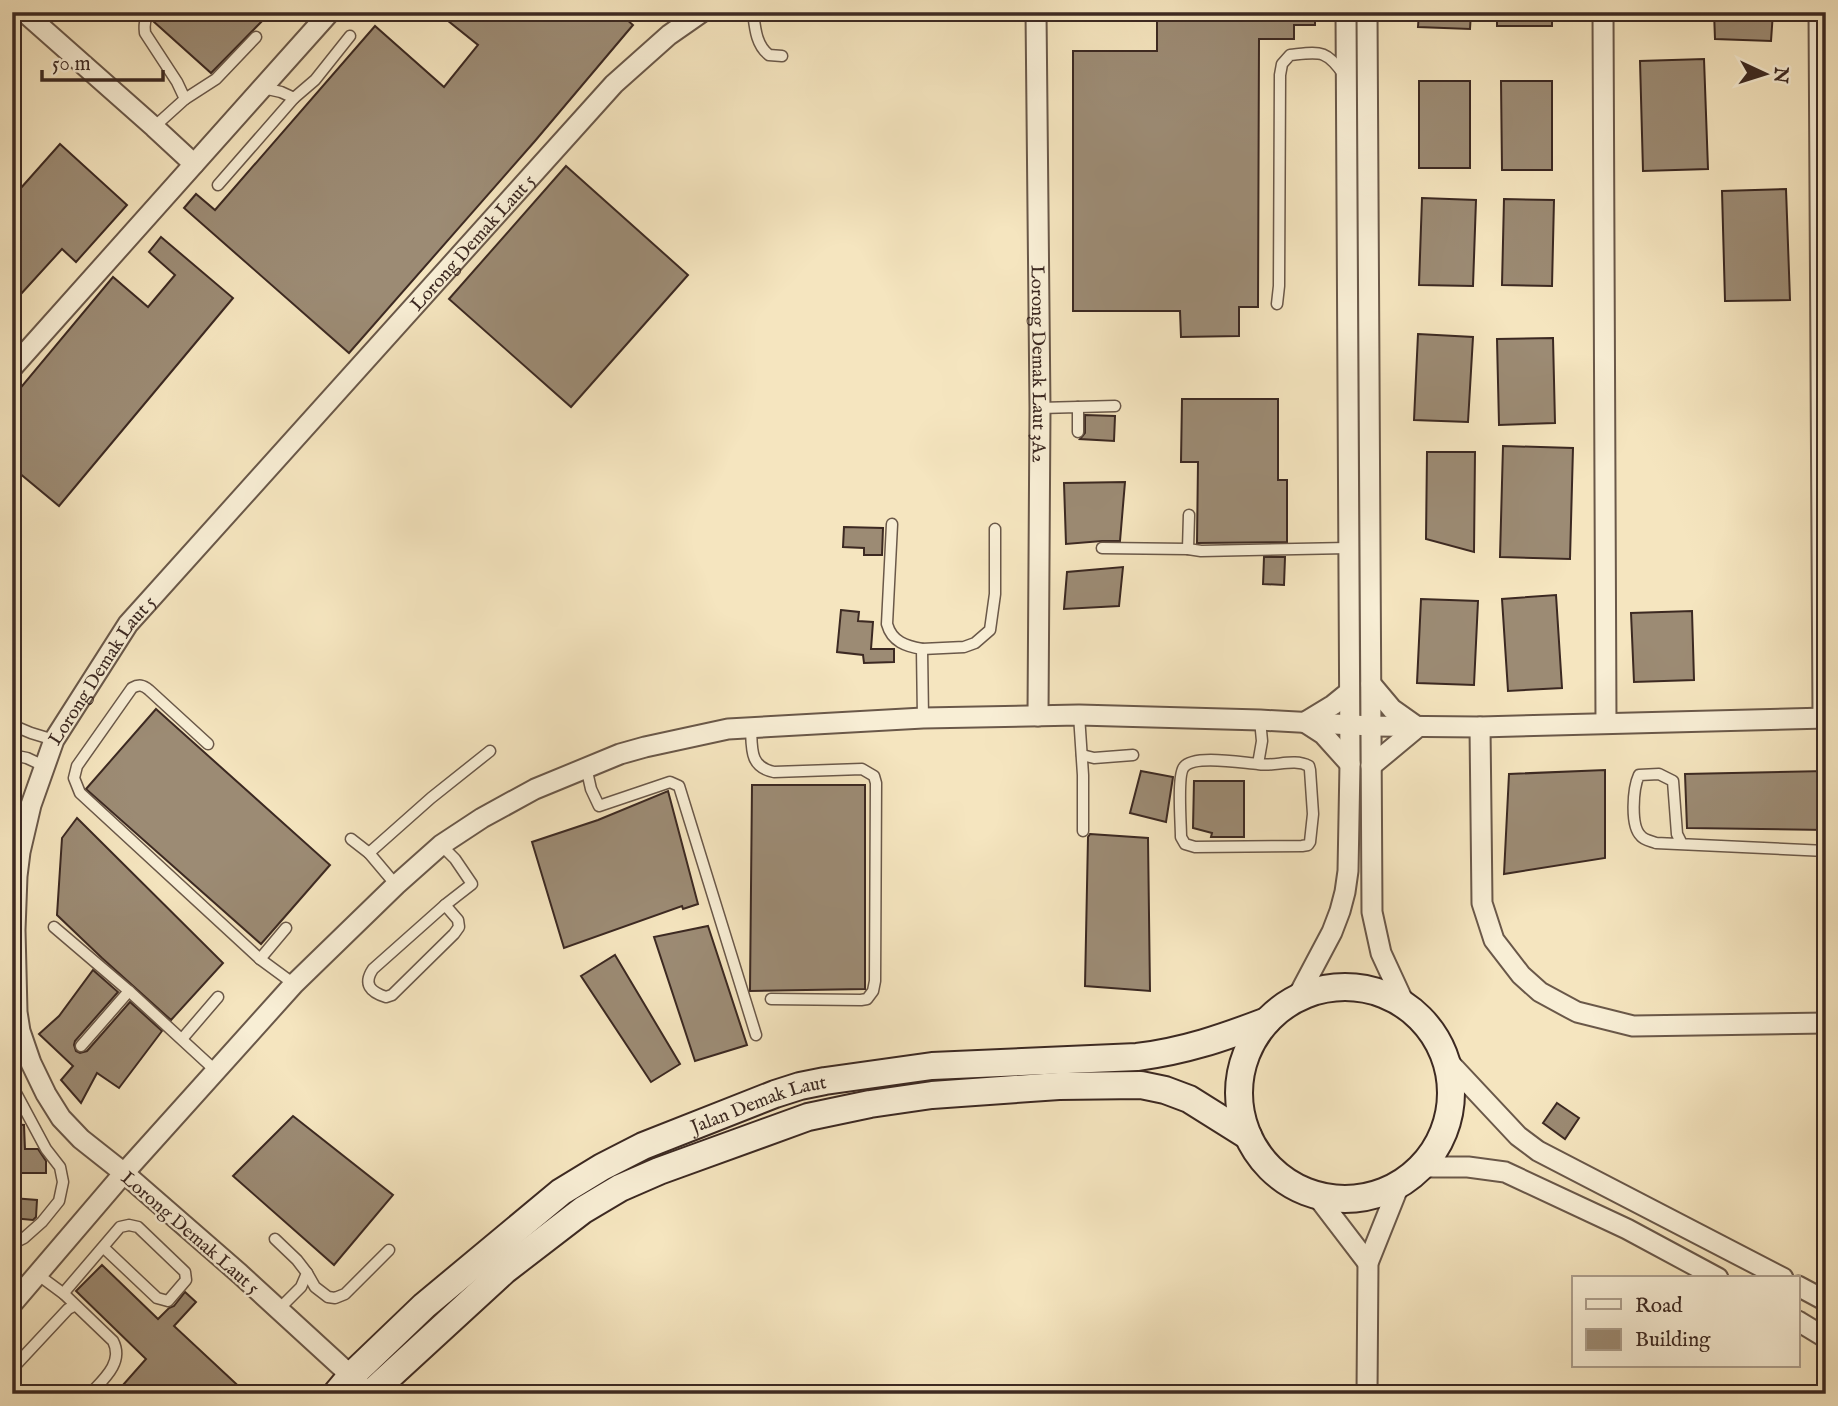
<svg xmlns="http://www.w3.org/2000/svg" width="1838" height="1406" viewBox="0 0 1838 1406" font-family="'IM FELL English',serif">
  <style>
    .building { fill: #9c8b74; stroke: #3c2922; stroke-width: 2 }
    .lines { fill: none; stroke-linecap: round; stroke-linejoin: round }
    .lane-casing { stroke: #6a5849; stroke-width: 13 }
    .street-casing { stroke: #6a5849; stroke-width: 23 }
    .secondary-casing { stroke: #3c2922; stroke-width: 30 }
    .lane { stroke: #f8eed5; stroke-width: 10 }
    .street { stroke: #f8eed5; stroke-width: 19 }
    .secondary { stroke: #f8eed5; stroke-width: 26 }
    .labels { text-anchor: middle; stroke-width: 5; stroke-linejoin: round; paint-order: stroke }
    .street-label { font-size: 19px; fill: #3c2922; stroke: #f8eed5 }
  </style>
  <rect width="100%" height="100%" fill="#f5e5bf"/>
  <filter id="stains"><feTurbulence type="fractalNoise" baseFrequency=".00286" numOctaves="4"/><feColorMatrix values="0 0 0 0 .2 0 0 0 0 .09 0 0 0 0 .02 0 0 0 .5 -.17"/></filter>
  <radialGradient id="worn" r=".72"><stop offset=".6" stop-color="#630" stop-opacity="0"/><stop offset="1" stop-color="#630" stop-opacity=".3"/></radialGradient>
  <!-- building -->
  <g class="building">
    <path d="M158,12H271L211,73L153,21Z"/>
    <path d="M453,12H618L633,25L535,141L349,353L184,208L196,194L215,210L375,26L444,87L478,45L447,20Z"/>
    <path d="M1157,12H1315V25H1294V39H1259L1258,307H1239V336L1181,337L1180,311H1073V51H1157Z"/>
    <path d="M1419,12H1471L1470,29L1418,27Z"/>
    <rect x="1497" y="12" width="55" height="14"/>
    <path d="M1714,12H1773L1771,41L1715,39Z"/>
    <path d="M1704,59L1708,169L1643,171L1640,61Z"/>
    <rect x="1419" y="81" width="51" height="87"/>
    <path d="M1501,81H1552V170H1502Z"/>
    <path d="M60,144L127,205L76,262L62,249L20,295L12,288V198Z"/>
    <path d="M566,166L688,275L571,407L449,299Z"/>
    <path d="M1786,189L1790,300L1725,301L1722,191Z"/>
    <path d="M1422,198L1476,200L1473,286L1419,285Z"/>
    <path d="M1504,199L1554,200L1552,286L1502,285Z"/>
    <path d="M161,237L233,298L59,506L12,467V398L113,277L148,307L175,275L149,252Z"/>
    <path d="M1418,334L1473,337L1468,422L1414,420Z"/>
    <path d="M1553,338L1555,423L1499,425L1497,339Z"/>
    <path d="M1182,399H1278V480H1287V542L1197,543L1198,462H1181Z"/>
    <path d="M1085,415L1115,416L1114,441L1080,439L1085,433Z"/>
    <path d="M1503,446L1573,448L1570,559L1500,557Z"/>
    <path d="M1427,452H1475L1474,552L1426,539Z"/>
    <path d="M1125,482L1120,541H1102L1066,544L1064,483Z"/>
    <path d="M844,527L883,528L882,555H864V548L843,547Z"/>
    <path d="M1264,557H1285L1284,585L1263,584Z"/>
    <path d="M1123,567L1119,606L1064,609L1067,572Z"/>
    <path d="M1556,595L1562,688L1508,691L1502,599Z"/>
    <path d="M1421,599L1478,601L1474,685L1417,683Z"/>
    <path d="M841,610L859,612L858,621L873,622L871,649H894V662L864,663L863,655L837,652Z"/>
    <path d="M1692,611L1694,680L1634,682L1631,613Z"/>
    <path d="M156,709L330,865L261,944L86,789Z"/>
    <path d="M1605,770V858L1504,874L1509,774Z"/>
    <path d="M1141,771L1173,777L1166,822L1130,813Z"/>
    <path d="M1826,771V830L1687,828L1685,774Z"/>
    <path d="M1194,781H1244V837H1211L1212,833L1193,828Z"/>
    <path d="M752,785H865V989L750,991Z"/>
    <path d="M668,791L698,904L683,909L682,906L564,948L532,842L598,820Z"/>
    <path d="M77,818L223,963L171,1020L102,958L57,915L62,838Z"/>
    <path d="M1090,834L1148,838L1150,991L1085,986L1088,837Z"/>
    <path d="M708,926L747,1045L695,1061L654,937Z"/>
    <path d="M615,955L680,1064L651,1082L581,976Z"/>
    <path d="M93,970L118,992L75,1041L74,1045L76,1051L80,1053L87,1051L130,1002L162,1031L119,1088L97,1073L81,1103L61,1080L73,1066L39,1034L59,1016Z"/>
    <path d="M1557,1103L1579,1118L1565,1139L1543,1123Z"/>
    <path d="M293,1116L393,1195L334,1265L233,1176Z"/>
    <path d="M12,1124L24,1125L25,1149H38L46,1161V1173H12Z"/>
    <path d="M12,1198L37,1200L36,1217L33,1220L12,1218Z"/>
    <path d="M102,1265L158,1319L169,1308L174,1306L185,1292L196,1302L174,1326L247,1394H115L146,1359L76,1291Z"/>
  </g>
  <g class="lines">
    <defs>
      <g id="lane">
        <path d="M151,12C144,17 144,25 145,33L177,82L185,99L154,127"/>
        <path d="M753,12C755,28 756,45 769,55L782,56"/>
        <path d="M263,88L281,92L294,98L315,80L350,36"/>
        <path d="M185,99L216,79L256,37"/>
        <path d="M218,185L294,98"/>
        <path d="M1277,304L1279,286L1280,75L1282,64L1290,55C1320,52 1326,49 1344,75"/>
        <path d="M1078,407L1115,406"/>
        <path d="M1040,408L1078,407V432"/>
        <path d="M1189,515L1188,549L1201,551L1348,548"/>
        <path d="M892,524L887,624C892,642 906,646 922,649L923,718"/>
        <path d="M1102,548L1188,549"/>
        <path d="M922,649L964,647L975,643L990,630L995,594V529"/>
        <path d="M1079,715L1083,775V831"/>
        <path d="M12,725L31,733L54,740"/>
        <path d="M751,727C752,748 749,767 774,772L862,769L874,776L876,783L875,981L873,991L867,999L861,1000L771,999"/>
        <path d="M208,744L149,690C143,685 139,684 132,688L77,766L74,778L80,793L260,959L294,984"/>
        <path d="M12,755L27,758L44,766"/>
        <path d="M1082,755L1094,758L1133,755"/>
        <path d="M1258,764C1243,763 1194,754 1184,767C1177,775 1181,824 1181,837L1185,844L1195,847L1302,846L1308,845L1310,842L1313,814L1310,770L1309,766C1294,758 1274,767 1258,764L1262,741L1260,720"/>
        <path d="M586,767L591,789L599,806L670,782L679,786L756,1035"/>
        <path d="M351,839L369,853"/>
        <path d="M1682,844L1677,834L1673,781L1659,774L1639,775C1633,788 1630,826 1641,836C1644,840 1651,841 1656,843L1826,851"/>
        <path d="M441,845L455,859L472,884L445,905"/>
        <path d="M396,885L369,853L431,798L490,751"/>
        <path d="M445,905L458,920L459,927L454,934L392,995L386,997C370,992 363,984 373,969Z"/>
        <path d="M54,927L129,991L216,1071"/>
        <path d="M260,959L286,928"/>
        <path d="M182,1039L218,997"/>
        <path d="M81,1046L129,991"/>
        <path d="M275,1239L297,1260L307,1273L301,1287L279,1309"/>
        <path d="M12,1244L24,1238L42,1222L59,1201L63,1182L60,1167L46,1149L16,1093"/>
        <path d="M307,1273L315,1287L328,1297L335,1298L345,1294L389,1250"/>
        <path d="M37,1274L64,1294L67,1289L120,1227L129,1225L138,1227L185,1272L186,1280L168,1301L157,1298L103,1247"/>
        <path d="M64,1294L113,1341C124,1362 104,1379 90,1394"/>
        <path d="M12,1369L68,1309L74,1306"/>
      </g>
      <g id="street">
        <path d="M24,12L154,127L194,164"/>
        <path id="s1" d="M1036,12L1040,408L1038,716"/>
        <path d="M1367,12L1372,912L1381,953L1405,1005"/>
        <path d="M1603,12L1606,723"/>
        <path d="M1819,12L1823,718"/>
        <path d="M12,368L330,12"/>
        <path d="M1371,684L1392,709L1416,726"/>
        <path d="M1305,722L1333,705L1349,692"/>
        <path d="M1306,723L1323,734L1350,764"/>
        <path d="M1480,727L1482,903L1494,940L1521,975L1540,992L1577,1012L1633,1026L1826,1023"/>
        <path d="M1371,766L1418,727"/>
        <path d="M1297,998L1332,932L1340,911L1345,892L1348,871L1350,764L1346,12"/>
        <path d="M1444,1057L1518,1136L1538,1151L1783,1278"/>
        <path d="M1420,1167H1468L1505,1172L1627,1229L1718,1278"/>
        <path d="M1316,1195L1368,1263"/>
        <path d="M1798,1286L1826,1301"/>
        <path d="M12,1304L124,1173L294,984L396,885L441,845L482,818L535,789L620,754L645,747L728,729L923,718L1079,715L1260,720L1371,726L1480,727L1826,718"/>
        <path d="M1798,1321L1826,1338"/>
        <path id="s2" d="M359,1383L240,1274L124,1173L81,1139L61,1118L46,1094L31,1063L20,1031L17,1012L15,930L17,876L20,852L31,805L54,740L128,624L614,84L669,35L702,12"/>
        <path d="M1367,1394L1368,1263L1398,1188L1412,1175"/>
      </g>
      <g id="secondary">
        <circle cx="1345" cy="1093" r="106"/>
        <path id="s3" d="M336,1394L351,1376L424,1306L561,1192L602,1167L643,1146L775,1094L800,1086L825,1081L932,1066L1137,1057C1185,1051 1222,1038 1267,1021"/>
        <path d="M370,1394L505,1270L583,1210L620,1188L659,1171L808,1117L870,1104L932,1095L1059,1086L1141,1085L1165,1090L1189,1099L1248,1136"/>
      </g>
    </defs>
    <!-- lane casing -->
    <use href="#lane" class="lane-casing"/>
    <!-- street casing -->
    <use href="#street" class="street-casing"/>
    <!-- secondary casing -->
    <use href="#secondary" class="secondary-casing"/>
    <!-- lane -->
    <use href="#lane" class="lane"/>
    <!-- street -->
    <use href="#street" class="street"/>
    <!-- secondary -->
    <use href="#secondary" class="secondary"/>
  </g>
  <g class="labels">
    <!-- street labels -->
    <g class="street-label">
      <text dy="7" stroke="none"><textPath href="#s2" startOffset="1444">Lorong Demak Laut 5</textPath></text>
      <text dy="7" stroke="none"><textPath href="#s1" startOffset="352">Lorong Demak Laut 3A2</textPath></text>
      <text dy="7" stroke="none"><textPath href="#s2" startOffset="877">Lorong Demak Laut 5</textPath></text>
      <text dy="7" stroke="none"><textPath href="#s3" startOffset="520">Jalan Demak Laut</textPath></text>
      <text transform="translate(191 1232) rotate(41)" y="7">Lorong Demak Laut 5</text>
    </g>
  </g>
  <!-- margin -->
  <rect width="1838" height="1406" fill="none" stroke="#f5e5bf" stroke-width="42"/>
  <rect x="14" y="14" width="1810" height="1378" fill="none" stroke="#3c2922" stroke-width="3.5"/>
  <rect x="21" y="21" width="1796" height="1364" fill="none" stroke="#3c2922" stroke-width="2"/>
  <!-- legend -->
  <rect x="1572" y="1276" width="228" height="91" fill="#f8eed5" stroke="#ad9f8d" stroke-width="2"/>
  <rect x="1586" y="1299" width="35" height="10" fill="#f8eed5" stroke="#ad9f8d" stroke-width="2"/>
  <text x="1635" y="1312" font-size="21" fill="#3c2922">Road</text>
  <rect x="1586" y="1329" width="35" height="21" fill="#9c8b74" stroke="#ad9f8d" stroke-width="2"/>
  <text x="1635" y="1346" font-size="21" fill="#3c2922">Building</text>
  <!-- north arrow -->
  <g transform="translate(1765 74) rotate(94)" stroke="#f8eed5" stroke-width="5" paint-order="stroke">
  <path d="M0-5L12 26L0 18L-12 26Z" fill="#3c2922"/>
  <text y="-10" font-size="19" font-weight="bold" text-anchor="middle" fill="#3c2922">N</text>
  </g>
  <!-- scale -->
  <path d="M42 70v10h121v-10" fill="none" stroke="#3c2922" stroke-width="3.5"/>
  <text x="52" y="70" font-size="21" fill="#3c2922" stroke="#f8eed5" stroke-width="5" paint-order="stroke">50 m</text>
  <rect width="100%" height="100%" filter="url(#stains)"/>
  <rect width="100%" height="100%" fill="url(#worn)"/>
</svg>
